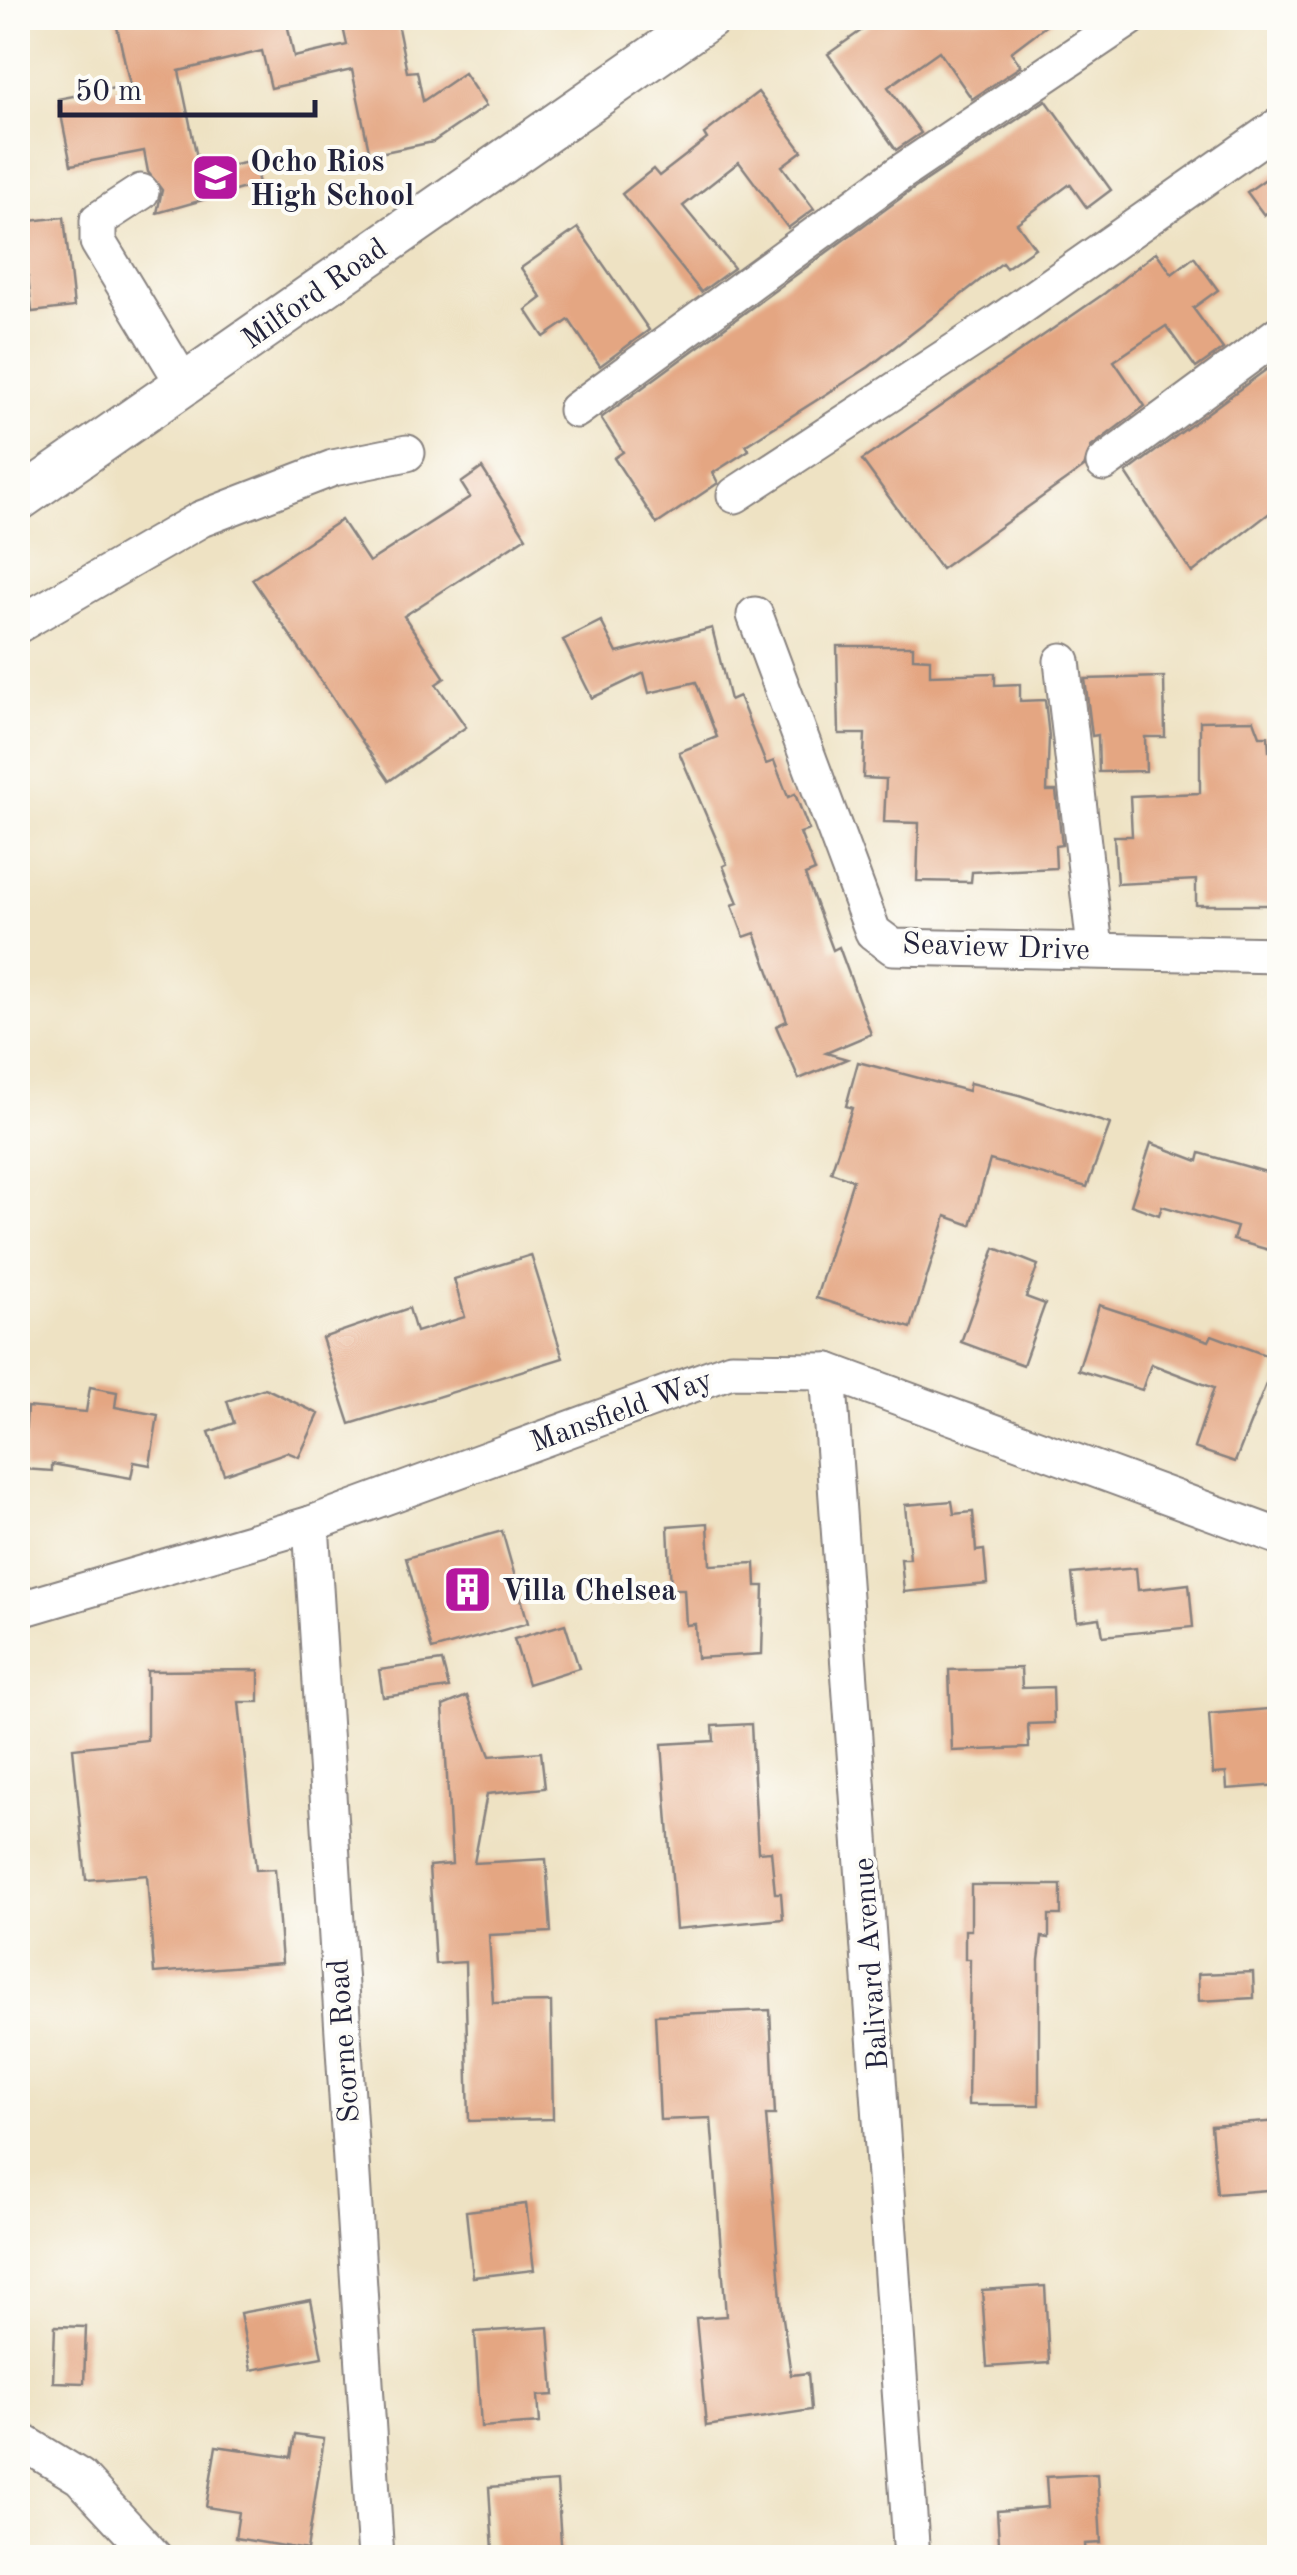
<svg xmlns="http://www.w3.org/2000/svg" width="1297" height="2575" viewBox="0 0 1297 2575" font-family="'Old Standard TT',serif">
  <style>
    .building { fill: #e4a682 }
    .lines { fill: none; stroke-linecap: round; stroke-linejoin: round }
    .minor-casing { stroke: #88827f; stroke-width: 39 }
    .major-casing { stroke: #88827f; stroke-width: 46 }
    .minor { stroke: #fff; stroke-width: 35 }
    .major { stroke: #fff; stroke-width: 42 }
    .labels { text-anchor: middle; stroke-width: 8; stroke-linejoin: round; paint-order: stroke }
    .poi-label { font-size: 30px; font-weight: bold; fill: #22223b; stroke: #fdfcf7; text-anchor: start }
    .street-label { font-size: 30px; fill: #22223b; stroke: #fdfcf7 }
  </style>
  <rect width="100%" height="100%" fill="#fdfcf7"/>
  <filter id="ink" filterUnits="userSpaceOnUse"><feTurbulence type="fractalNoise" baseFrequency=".01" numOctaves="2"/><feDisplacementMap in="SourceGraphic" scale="20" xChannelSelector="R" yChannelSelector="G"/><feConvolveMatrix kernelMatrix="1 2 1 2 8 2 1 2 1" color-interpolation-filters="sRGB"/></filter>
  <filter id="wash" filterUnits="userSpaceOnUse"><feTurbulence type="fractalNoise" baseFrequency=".0048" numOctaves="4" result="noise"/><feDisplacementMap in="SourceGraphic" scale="40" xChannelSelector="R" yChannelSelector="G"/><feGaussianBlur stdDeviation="2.25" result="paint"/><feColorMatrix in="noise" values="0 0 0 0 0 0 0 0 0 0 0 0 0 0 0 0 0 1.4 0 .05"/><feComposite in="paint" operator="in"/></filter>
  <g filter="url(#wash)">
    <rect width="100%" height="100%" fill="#eee2c3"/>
    <g id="blocks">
      <!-- building -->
      <g class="building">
        <path d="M115,18H286L294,57L347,45L341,18H396L407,72L417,71L423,101L464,73L486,106L433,142L370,155L352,70L271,88L262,51L179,71L200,172L254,161L259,184L157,213L162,190L148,172L144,151L71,165L58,99L130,85Z"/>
        <path d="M879,18H1056L1011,52L1021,66L972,99L939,51L888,87L921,133L896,150L828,54Z"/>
        <path d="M758,92L802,151L782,166L814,209L788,228L739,162L683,206L734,268L701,292L622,194L653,169L659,176L707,139L704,134Z"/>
        <path d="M1046,100L1111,190L1087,208L1070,184L1017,223L1035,248L1006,268L1002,263L869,367L746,445L749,450L713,473L718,483L657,524L614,458L623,452L601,418L909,192Z"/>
        <path d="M1280,169V203L1264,215L1247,192Z"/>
        <path d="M64,217L74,307L32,312L22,222Z"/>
        <path d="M578,228L649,330L600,366L569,320L544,337L526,310L542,298L521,268Z"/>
        <path d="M1156,252L1172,274L1194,257L1218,290L1193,308L1223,349L1196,368L1166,326L1114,361L1145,406L1091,447L1084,467L941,569L862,460L1105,293Z"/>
        <path d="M1267,369L1280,389V505L1192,573L1126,473Z"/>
        <path d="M482,468L526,537L404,616L445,678L436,684L466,727L389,781L252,579L341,520L369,562L470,497L461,483Z"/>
        <path d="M601,621L617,653L712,628L730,700L739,696L766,764L774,761L788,797L795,794L809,830L800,833L815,871L805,875L833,950L839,947L871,1034L826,1053L847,1059L799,1079L776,1026L787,1021L755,933L744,937L732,905L738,903L723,866L727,864L679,752L717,737L696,682L649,693L644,673L592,698L563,640Z"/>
        <path d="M837,646H913V658L930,659V675L995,673V685L1020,684V701L1045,700L1049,737L1047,791H1056L1062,845L1055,846L1056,868L972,872L971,882L917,881L919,823L884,822L886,779L863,778L865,734H839Z"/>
        <path d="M1164,677L1165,737H1145L1146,771L1099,772L1098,735L1092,736L1085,679Z"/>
        <path d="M1254,720L1260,736H1268L1269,751H1280V905H1196V880L1117,884L1114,836H1132L1130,796L1200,793V721Z"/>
        <path d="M858,1062L968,1091L970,1083L1019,1095L1110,1124L1087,1187L990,1160L971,1225L946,1216L911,1328L816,1298L853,1180L831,1172L852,1108L846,1106Z"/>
        <path d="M1151,1143L1198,1161L1200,1153L1280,1176V1253L1233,1240L1237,1227L1162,1206L1159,1215L1131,1205Z"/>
        <path d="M995,1248L1038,1265L1026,1297L1045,1304L1023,1365L961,1342Z"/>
        <path d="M531,1255L563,1358L350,1424L322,1338L409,1308L416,1332L465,1317L454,1279Z"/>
        <path d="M1099,1305L1209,1341L1212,1335L1276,1359L1235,1462L1194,1448L1214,1388L1151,1364L1142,1390L1078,1370Z"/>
        <path d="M90,1387L117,1392L115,1407L158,1415L150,1465L134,1462L131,1478L52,1464V1471L23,1469L27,1407L86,1412Z"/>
        <path d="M265,1388L319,1414L299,1457L287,1452L224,1474L209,1432L234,1423L227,1401Z"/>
        <path d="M952,1501L954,1514L973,1512L976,1551L984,1550L987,1584L904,1592L901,1559H910L905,1505Z"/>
        <path d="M708,1523L710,1565L755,1563L756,1586H764L762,1654L697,1658L695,1624L686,1625L684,1589H671L668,1526Z"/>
        <path d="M502,1531L528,1623L432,1650L406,1558Z"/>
        <path d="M1136,1568L1138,1590L1189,1584L1193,1627L1103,1636L1100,1618L1077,1621L1072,1574Z"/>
        <path d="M565,1624L579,1668L528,1684L514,1639Z"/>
        <path d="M442,1661L449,1688L383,1697L379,1670Z"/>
        <path d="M1021,1668L1022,1688L1053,1687L1054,1723L1028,1724L1029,1748L952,1751L949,1670Z"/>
        <path d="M259,1670V1702H239L256,1870L275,1869L282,1963L154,1973L147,1875L86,1880L73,1748L147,1740V1671Z"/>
        <path d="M467,1696L490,1756L541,1752L545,1788L487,1794L474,1863L546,1859L551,1932L489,1935L493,2003L551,2002L553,2119L469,2121L465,1962L435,1964L429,1866L452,1864L443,1706Z"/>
        <path d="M1280,1708V1785L1227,1789L1226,1773L1213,1774L1209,1714Z"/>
        <path d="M751,1724L758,1852L771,1851L775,1893H781L783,1919L676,1929L662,1744L714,1741L713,1726Z"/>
        <path d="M971,1885H1061V1915H1049V1938L1042,1937L1039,1960V2105H968L970,1959H965V1930H971Z"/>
        <path d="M1253,1972L1254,1998L1199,2001L1198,1974Z"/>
        <path d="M770,2010L775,2115H766L782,2311L791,2375L808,2373L811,2410L706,2426L696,2318L726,2316L711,2118L660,2120L655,2015Z"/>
        <path d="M1280,2121V2189L1217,2194L1211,2126Z"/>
        <path d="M526,2204L534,2270L473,2277L466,2211Z"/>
        <path d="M1045,2286L1049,2363L987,2367L982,2290Z"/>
        <path d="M311,2300L322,2357L251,2370L240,2313Z"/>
        <path d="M55,2326L86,2327L84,2383L53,2382Z"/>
        <path d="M549,2327L554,2395L538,2396L540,2423L481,2427L475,2332Z"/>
        <path d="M295,2435L324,2439L307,2550L235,2538L239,2512L206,2507L216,2446L291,2457Z"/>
        <path d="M1097,2474L1101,2543L1085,2544L1086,2558H1000L997,2511L1048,2507L1046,2477Z"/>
        <path d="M557,2482L562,2558H510V2549L493,2550L489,2487Z"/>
      </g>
    </g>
  </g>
  <g filter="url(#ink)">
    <use href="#blocks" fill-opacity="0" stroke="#88827f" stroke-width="2.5"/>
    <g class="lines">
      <defs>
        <g id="minor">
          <path d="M141,192L98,220V242L184,384"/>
          <path d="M576,410L897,175L1130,18"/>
          <path d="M1104,463L1280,333"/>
          <path d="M735,495L998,323L1280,125"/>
          <path d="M755,615L873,932L893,947L1280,955"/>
          <path d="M18,625L201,519L333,468L407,453"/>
          <path d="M1062,661L1095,948"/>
          <path d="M828,1371L912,2558"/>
          <path d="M311,1524L376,2558"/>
          <path d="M18,1610L311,1524L731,1370L828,1371L1280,1537"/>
          <path d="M18,2439L80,2477L155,2558"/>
        </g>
        <path id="major" d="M18,500L709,18"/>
      </defs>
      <!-- minor casing -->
      <use href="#minor" class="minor-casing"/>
      <!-- major casing -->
      <use href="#major" class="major-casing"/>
      <!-- minor -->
      <use href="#minor" class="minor"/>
      <!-- major -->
      <use href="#major" class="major"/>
    </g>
  </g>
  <!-- icons -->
  <defs>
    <symbol id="school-square" viewBox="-11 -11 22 22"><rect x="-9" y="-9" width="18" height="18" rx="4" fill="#b5179e" stroke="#fdfcf7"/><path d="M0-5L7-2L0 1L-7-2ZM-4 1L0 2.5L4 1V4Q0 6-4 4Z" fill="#fff"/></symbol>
    <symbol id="building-square" viewBox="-11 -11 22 22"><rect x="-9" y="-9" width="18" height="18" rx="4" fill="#b5179e" stroke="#fdfcf7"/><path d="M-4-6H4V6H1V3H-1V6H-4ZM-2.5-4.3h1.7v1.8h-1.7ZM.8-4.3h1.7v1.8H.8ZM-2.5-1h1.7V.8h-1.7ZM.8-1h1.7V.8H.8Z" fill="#fff"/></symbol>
  </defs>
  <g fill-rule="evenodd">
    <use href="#school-square" x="188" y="150" width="55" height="55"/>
    <use href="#building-square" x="440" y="1562" width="55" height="55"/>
  </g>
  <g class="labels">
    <!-- poi labels -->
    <g class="poi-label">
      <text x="250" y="171">Ocho Rios<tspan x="250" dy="34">High School</tspan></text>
      <text x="502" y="1600">Villa Chelsea</text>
    </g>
    <!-- street labels -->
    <g class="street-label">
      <text transform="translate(314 293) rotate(-35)" y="10">Milford Road</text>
      <text transform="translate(996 946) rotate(2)" y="10">Seaview Drive</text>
      <text transform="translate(621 1410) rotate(-20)" y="10">Mansfield Way</text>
      <text transform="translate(870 1964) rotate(-94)" y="10">Balivard Avenue</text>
      <text transform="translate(343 2041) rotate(-94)" y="10">Scorne Road</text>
    </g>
  </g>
  <!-- margin -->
  <rect width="1297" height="2575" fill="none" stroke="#fdfcf7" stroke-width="60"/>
  <!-- scale -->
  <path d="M60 100v15h255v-15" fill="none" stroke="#22223b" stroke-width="5"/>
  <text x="75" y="100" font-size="30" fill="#22223b" stroke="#fdfcf7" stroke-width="8" paint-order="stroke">50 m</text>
</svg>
